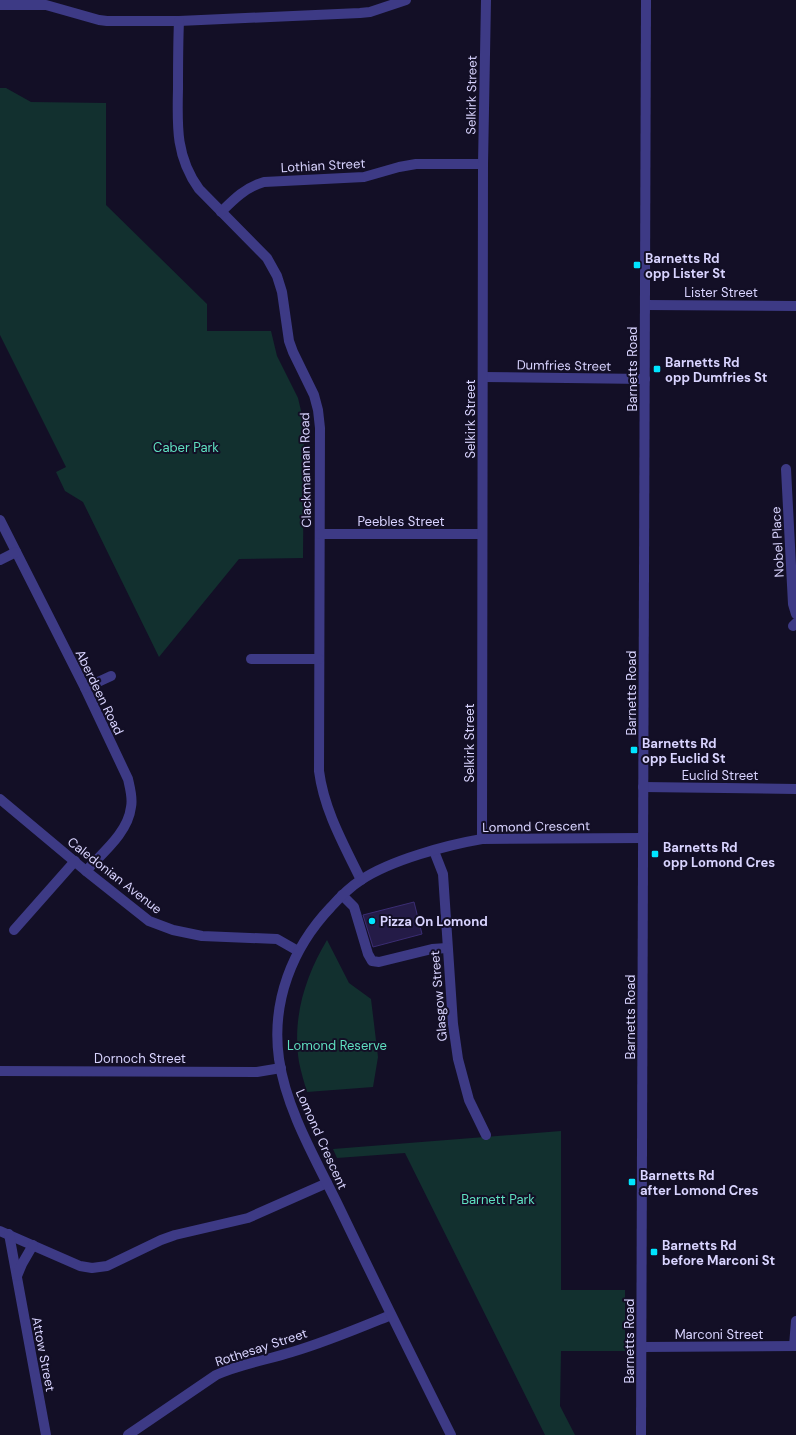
<svg xmlns="http://www.w3.org/2000/svg" width="796" height="1435" viewBox="0 0 796 1435" font-family="'DM Sans',sans-serif">
  <style>
    .green { fill: #12302f }
    .building { fill: #241b47; stroke: #3b2d73 }
    .lines { fill: none; stroke-linecap: round; stroke-linejoin: round }
    .minor { stroke: #3d3a85; stroke-width: 10 }
    .poi-dot { fill: #00e5ff; stroke: #130f26; stroke-width: 1.5 }
    .labels { text-anchor: middle; stroke-width: 4; stroke-linejoin: round; paint-order: stroke }
    .street-label { font-size: 13px; fill: #d9d4ff; stroke: #130f26 }
    .poi-label { font-size: 13px; font-weight: bold; fill: #d9d4ff; stroke: #130f26; text-anchor: start }
    .park-label { font-size: 13px; fill: #5fe0c0; stroke: #130f26 }
  </style>
  <rect width="100%" height="100%" fill="#130f26"/>
  <!-- green -->
  <g class="green">
    <path d="M0,88H6L31,102L106,103V205L207,304V331H271L277,356L298,398L302,415L304,426L303,558L239,559L159,657L83,502L65,491L56,472L66,467L0,335Z"/>
    <path d="M327,940L349,983L371,999L378,1057L373,1087L307,1092C304,1082 301,1072 299,1062C292,1018 305,977 327,940Z"/>
    <path d="M561,1131V1290H625V1351H561L560,1406L575,1435H545L405,1153L337,1158L333,1149Z"/>
  </g>
  <!-- building -->
  <path class="building" d="M414,902L422,934L373,947L363,915Z"/>
  <g class="lines">
    <!-- minor -->
    <g class="minor">
      <path d="M0,5H46L99,20L107,21H179L360,13L370,12L406,0"/>
      <path d="M179,21C178,44 178,66 178,89C177,127 176,157 199,189L267,258L277,276L282,292L289,341L293,352L314,395L318,410L320,428L319,771C324,810 344,845 361,880"/>
      <path d="M221,212C234,199 246,187 264,182L364,177L399,167L416,164H483"/>
      <path d="M645,305L796,306"/>
      <path d="M483,377L645,379"/>
      <path d="M786,469L793,604L796,614"/>
      <path d="M0,520L85,688L128,779C130,788 133,798 131,807C128,833 102,853 86,871"/>
      <path d="M320,534H482"/>
      <path d="M0,560L16,552"/>
      <path d="M793,626L796,623"/>
      <path d="M251,659H319"/>
      <path d="M85,688L111,676"/>
      <path d="M643,787L796,789"/>
      <path d="M0,799L86,871L149,921L173,930L202,936L277,939L298,951"/>
      <path d="M482,839L483,164L486,0"/>
      <path d="M434,851L443,874L453,1024L458,1059L469,1100L486,1135"/>
      <path d="M342,895L354,907L368,954L372,961L379,962L432,949L447,948"/>
      <path d="M14,930L75,861"/>
      <path d="M0,1071L257,1072L281,1068"/>
      <path d="M0,1231L80,1266L92,1268L107,1266L161,1240L175,1235L248,1218L327,1183"/>
      <path d="M9,1234L46,1435"/>
      <path d="M17,1276L22,1264L33,1245"/>
      <path d="M794,1346L796,1321"/>
      <path d="M642,1347L796,1346"/>
      <path d="M128,1435L216,1375C240,1364 267,1360 292,1352C326,1342 359,1328 391,1315"/>
      <path d="M451,1435C413,1359 375,1282 338,1205C316,1160 286,1109 279,1059C271,1002 292,948 331,907C340,897 350,887 361,880C391,860 447,845 482,839L643,838"/>
      <path d="M641,1435L646,0"/>
    </g>
  </g>
  <!-- markers -->
  <g class="poi-dot">
    <rect x="633" y="261" width="8" height="8" rx="2"/>
    <rect x="653" y="365" width="8" height="8" rx="2"/>
    <rect x="630" y="746" width="8" height="8" rx="2"/>
    <rect x="651" y="850" width="8" height="8" rx="2"/>
    <circle cx="372" cy="921" r="4"/>
    <rect x="628" y="1178" width="8" height="8" rx="2"/>
    <rect x="650" y="1248" width="8" height="8" rx="2"/>
  </g>
  <g class="labels">
    <!-- street labels -->
    <g class="street-label">
      <text transform="translate(471 95) rotate(-89)" y="5">Selkirk Street</text>
      <text transform="translate(323 165) rotate(-3)" y="5">Lothian Street</text>
      <text x="721" y="297">Lister Street</text>
      <text transform="translate(564 365) rotate(1)" y="5">Dumfries Street</text>
      <text transform="translate(632 369) rotate(-90)" y="5">Barnetts Road</text>
      <text transform="translate(470 419) rotate(-90)" y="5">Selkirk Street</text>
      <text transform="translate(305 470) rotate(-91)" y="5">Clackmannan Road</text>
      <text x="401" y="526">Peebles Street</text>
      <text transform="translate(777 542) rotate(-93)" y="5">Nobel Place</text>
      <text transform="translate(100 692) rotate(64)" y="5">Aberdeen Road</text>
      <text transform="translate(631 693) rotate(-90)" y="5">Barnetts Road</text>
      <text transform="translate(469 743) rotate(-90)" y="5">Selkirk Street</text>
      <text x="720" y="780">Euclid Street</text>
      <text transform="translate(536 826) rotate(-1)" y="5">Lomond Crescent</text>
      <text transform="translate(115 875) rotate(38)" y="5">Caledonian Avenue</text>
      <text transform="translate(438 996) rotate(-95)" y="5">Glasgow Street</text>
      <text transform="translate(630 1017) rotate(-90)" y="5">Barnetts Road</text>
      <text x="140" y="1063">Dornoch Street</text>
      <text transform="translate(322 1139) rotate(66)" y="5">Lomond Crescent</text>
      <text x="719" y="1339">Marconi Street</text>
      <text transform="translate(629 1341) rotate(-90)" y="5">Barnetts Road</text>
      <text transform="translate(261 1347) rotate(-18)" y="5">Rothesay Street</text>
      <text transform="translate(44 1354) rotate(79)" y="5">Attow Street</text>
    </g>
    <!-- poi labels -->
    <g class="poi-label">
      <text x="645" y="263">Barnetts Rd<tspan x="645" dy="15">opp Lister St</tspan></text>
      <text x="665" y="367">Barnetts Rd<tspan x="665" dy="15">opp Dumfries St</tspan></text>
      <text x="642" y="748">Barnetts Rd<tspan x="642" dy="15">opp Euclid St</tspan></text>
      <text x="663" y="852">Barnetts Rd<tspan x="663" dy="15">opp Lomond Cres</tspan></text>
      <text x="380" y="926">Pizza On Lomond</text>
      <text x="640" y="1180">Barnetts Rd<tspan x="640" dy="15">after Lomond Cres</tspan></text>
      <text x="662" y="1250">Barnetts Rd<tspan x="662" dy="15">before Marconi St</tspan></text>
    </g>
    <!-- park labels -->
    <g class="park-label">
      <text x="186" y="452">Caber Park</text>
      <text x="337" y="1050">Lomond Reserve</text>
      <text x="498" y="1204">Barnett Park</text>
    </g>
  </g>
</svg>
